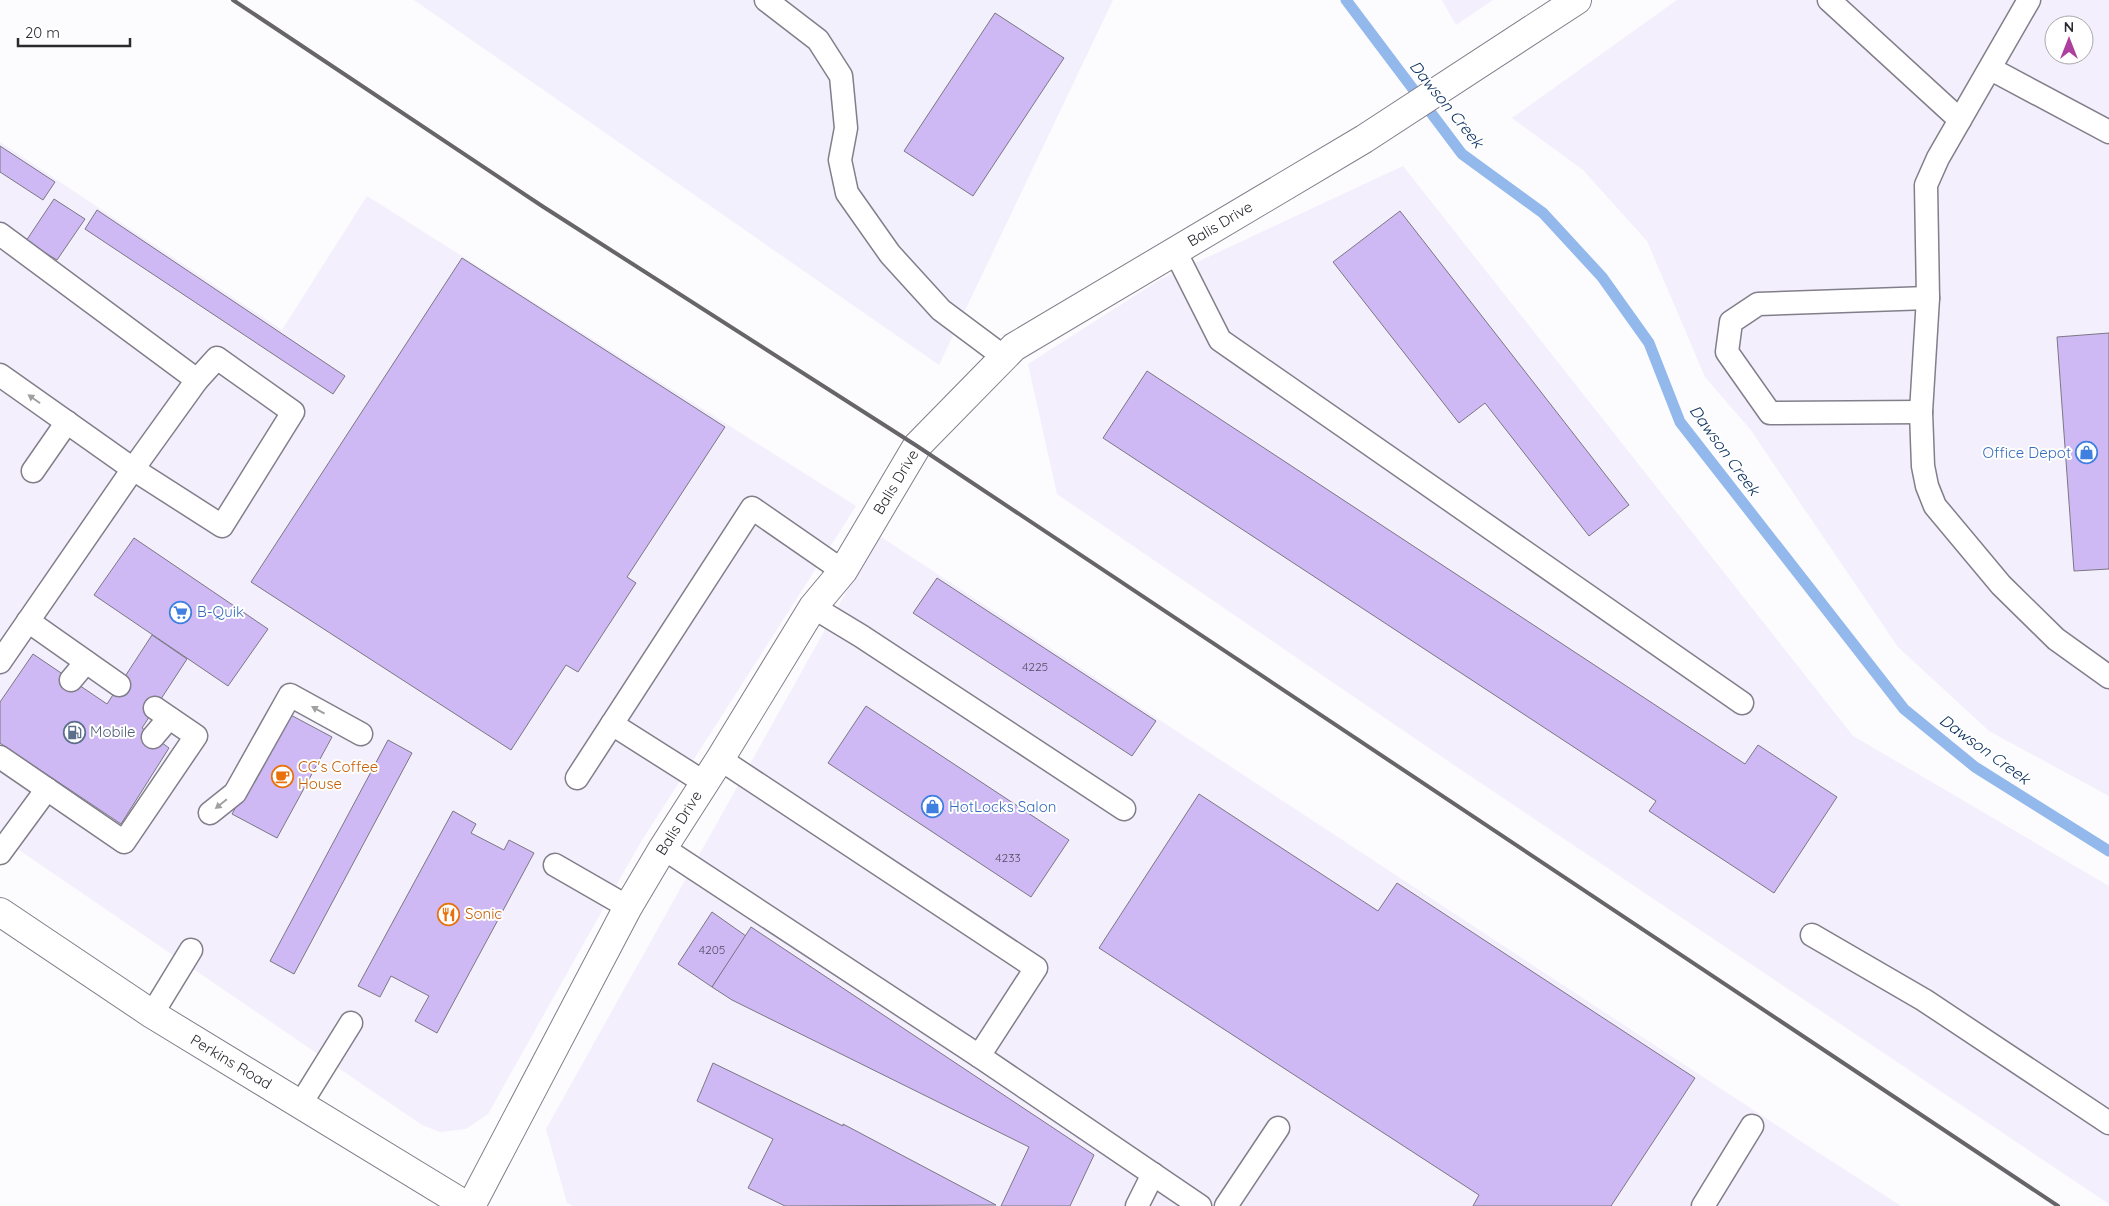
<svg xmlns="http://www.w3.org/2000/svg" width="2109" height="1206" viewBox="0 0 2109 1206" font-family="Quicksand,sans-serif">
  <style>
    .commercial { fill: #f3effc; fill-rule: evenodd }
    .industrial { fill: #f2f0fd }
    .lines { fill: none; stroke-linecap: round; stroke-linejoin: round }
    .stream { stroke: #92b8ec; stroke-width: 11 }
    .building { fill: #ceb9f4; stroke: #7b7783 }
    .lane-casing { stroke: #827e8a; stroke-width: 25 }
    .street-casing { stroke: #827e8a; stroke-width: 30 }
    .secondary-casing { stroke: #827e8a; stroke-width: 30 }
    .lane { stroke: #fff; stroke-width: 22 }
    .street { stroke: #fff; stroke-width: 28 }
    .secondary { stroke: #fff; stroke-width: 28 }
    .rail { stroke: #67656a; stroke-width: 4 }
    .oneway { fill: #a09fa1 }
    .labels { text-anchor: middle; stroke-width: 4; stroke-linejoin: round; paint-order: stroke }
    .number-label { font-size: 12px; fill: #544d60 }
    .street-label { font-size: 15px; fill: #2b292e; stroke: #fff }
    .shop-label { font-size: 15px; fill: #366cbe; stroke: #fff; text-anchor: start }
    .service-label { font-size: 15px; fill: #4e5e75; stroke: #fff; text-anchor: start }
    .food-label { font-size: 15px; fill: #c56008; stroke: #fff; text-anchor: start }
    .water-label { font-size: 16px; font-style: italic; fill: #0d3261; stroke: #fff }
  </style>
  <rect width="100%" height="100%" fill="#fcfbfe"/>
  <!-- commercial -->
  <g class="commercial">
    <path d="M1442,0H1493L1456,25Z"/>
    <path d="M1677,0H2109V796L1989,731L1898,647L1750,429L1705,377L1647,241L1583,170L1512,118ZM2054,25H2084V55H2054Z"/>
    <path d="M0,142L282,330L367,196L856,506L639,845L488,1114L466,1129L440,1132L422,1125L0,837Z"/>
    <path d="M1403,166L1853,736L2109,886V1204L1451,763L1057,494L1028,364L1161,279Z"/>
    <path d="M878,535L1808,1146L1901,1206H573L567,1203L546,1129Z"/>
  </g>
  <!-- industrial -->
  <path class="industrial" d="M414,0H1113L939,365Z"/>
  <g class="lines">
    <!-- stream -->
    <path class="stream" d="M1346,0L1462,154L1543,213L1602,277L1649,343L1680,422L1904,709L1975,767L2109,851"/>
  </g>
  <!-- building -->
  <g class="building">
    <path d="M995,13L1064,58L973,196L904,151Z"/>
    <path d="M0,146L55,182L43,200L0,172Z"/>
    <path d="M54,199L85,219L57,260L26,241Z"/>
    <path d="M97,210L345,376L333,394L85,229Z"/>
    <path d="M1400,211L1629,505L1589,536L1485,403L1459,423L1333,262Z"/>
    <path d="M462,258L725,427L627,577L636,583L578,672L566,665L511,750L251,582Z"/>
    <path d="M2109,333V569L2074,571L2057,337Z"/>
    <path d="M1147,371L1745,764L1758,745L1837,797L1774,893L1649,811L1656,801L1103,438Z"/>
    <path d="M134,538L268,629L228,686L94,595Z"/>
    <path d="M937,578L1156,721L1132,756L913,613Z"/>
    <path d="M152,635L187,659L142,728L169,748L121,824L0,743V702L33,654L107,704Z"/>
    <path d="M866,706L1069,840L1031,897L828,763Z"/>
    <path d="M287,713L332,737L277,838L232,814Z"/>
    <path d="M388,740L412,753L294,974L270,961Z"/>
    <path d="M1199,794L1378,911L1397,883L1695,1078L1611,1206H1473L1479,1195L1099,948Z"/>
    <path d="M453,811L476,824L471,833L504,850L509,840L534,853L437,1033L415,1021L429,996L391,976L380,997L358,986Z"/>
    <path d="M712,912L746,936L712,987L678,964Z"/>
    <path d="M751,927L1094,1155L1070,1206H1001L1029,1147L732,1000L712,987Z"/>
    <path d="M713,1063L843,1126V1124L996,1205L785,1206L748,1188L773,1139L697,1101Z"/>
  </g>
  <g class="lines">
    <defs>
      <g id="lane">
        <path d="M766,0L818,40L841,76L846,128L840,160L847,193L890,254L941,310L1004,357"/>
        <path d="M1829,0L1960,120"/>
        <path d="M2029,0L1938,158L1926,185L1928,298L1921,412L1923,466L1927,486L1935,506L2001,585L2056,639L2109,677"/>
        <path d="M1991,69L2109,132"/>
        <path d="M0,234L197,380L133,469L0,662"/>
        <path d="M1175,251L1220,340L1742,703"/>
        <path d="M0,375L133,469L222,526L293,412L217,358L197,380"/>
        <path d="M1921,412L1770,413L1727,352L1731,322L1758,304L1928,298"/>
        <path d="M33,471L67,422"/>
        <path d="M813,607L861,636L1124,809"/>
        <path d="M28,621L119,685"/>
        <path d="M71,680L86,662"/>
        <path d="M612,724L705,783"/>
        <path d="M153,737L169,718"/>
        <path d="M0,757L124,842L196,736L155,708"/>
        <path d="M720,759L1036,968L979,1056"/>
        <path d="M577,778L752,508L843,571"/>
        <path d="M210,813L235,793L290,695L361,734"/>
        <path d="M663,848L979,1056L1200,1206"/>
        <path d="M0,853L47,789"/>
        <path d="M555,865L628,907"/>
        <path d="M1812,935L1924,1000L2109,1123"/>
        <path d="M152,1014L191,950"/>
        <path d="M300,1105L351,1023"/>
        <path d="M1137,1206L1153,1174"/>
        <path d="M1226,1206L1278,1128"/>
        <path d="M1703,1206L1752,1126"/>
      </g>
      <path id="street" d="M471,1206L628,907L663,848L720,759L813,607L843,571L917,446L1014,347L1364,139L1577,0"/>
      <path id="secondary" d="M0,912L152,1014L467,1206"/>
    </defs>
    <!-- lane casing -->
    <use href="#lane" class="lane-casing"/>
    <!-- street casing -->
    <use href="#street" class="street-casing"/>
    <!-- secondary casing -->
    <use href="#secondary" class="secondary-casing"/>
    <!-- lane -->
    <use href="#lane" class="lane"/>
    <!-- street -->
    <use href="#street" class="street"/>
    <!-- secondary -->
    <use href="#secondary" class="secondary"/>
    <!-- rail -->
    <path class="rail" d="M233,0L542,206L917,446L2058,1206"/>
  </g>
  <!-- one-way arrows -->
  <defs><path id="oneway-solid" d="M-6-.8H1V-3.2L6.5 0L1 3.2V.8H-6Z" transform="scale(1.25)"/></defs>
  <g class="oneway">
    <use href="#oneway-solid" transform="translate(34 399) rotate(-145)"/>
    <use href="#oneway-solid" transform="translate(318 710) rotate(-151)"/>
    <use href="#oneway-solid" transform="translate(221 804) rotate(141)"/>
  </g>
  <!-- icons -->
  <defs>
    <symbol id="shop-ring" viewBox="-11 -11 22 22"><circle r="9.5" fill="#fff" stroke="#3f7fe0" stroke-width="1.5"/><path d="M-5-2.5h2.3a2.7 3.5 0 0 1 5.4 0H5L5.5 6h-11ZM-1.5-2.5h3a1.5 2.3 0 0 0-3 0Z" fill="#3f7fe0"/></symbol>
    <symbol id="supermarket-ring" viewBox="-11 -11 22 22"><circle r="9.5" fill="#fff" stroke="#3f7fe0" stroke-width="1.5"/><path d="M-6-5.5h2.5l.6 2H6L4.5 2H-2.5L-4.4-4H-6ZM-1.5 3.2a1.3 1.3 0 1 0 .1 0ZM3 3.2a1.3 1.3 0 1 0 .1 0Z" fill="#3f7fe0"/></symbol>
    <symbol id="fuel-ring" viewBox="-11 -11 22 22"><circle r="9.5" fill="#fff" stroke="#5c6f8a" stroke-width="1.5"/><path d="M-5.5-6h7V0h2V4h1.3V-2.5L3-4.5l.8-.8L6-3V5H2.5V1h-1V6h-7ZM-4.2-4.7v3.2H.2V-4.7Z" fill="#5c6f8a"/></symbol>
    <symbol id="cafe-ring" viewBox="-11 -11 22 22"><circle r="9.5" fill="#fff" stroke="#e8710a" stroke-width="1.5"/><path d="M-5.5-4.5H6V0H3Q3 3.5 0 3.5H-2.5Q-5.5 3.5-5.5 0ZM3-3.2v2h1.7v-2ZM-6 4.5H4V6H-6Z" fill="#e8710a"/></symbol>
    <symbol id="restaurant-ring" viewBox="-11 -11 22 22"><circle r="9.5" fill="#fff" stroke="#e8710a" stroke-width="1.5"/><path d="M-5-6h1v4h1v-4h1v4h1v-4h1v5L-1.5 .5V6h-2V.5L-5-1ZM5-6V6H3V1.5H1.5Q1.5-4 5-6Z" fill="#e8710a"/></symbol>
  </defs>
  <g fill-rule="evenodd">
    <use href="#shop-ring" x="2074" y="440" width="25" height="25"/>
    <use href="#supermarket-ring" x="168" y="600" width="25" height="25"/>
    <use href="#fuel-ring" x="62" y="720" width="25" height="25"/>
    <use href="#cafe-ring" x="270" y="764" width="25" height="25"/>
    <use href="#shop-ring" x="920" y="794" width="25" height="25"/>
    <use href="#restaurant-ring" x="436" y="902" width="25" height="25"/>
  </g>
  <g class="labels">
    <!-- number labels -->
    <g class="number-label">
      <text x="1035" y="671">4225</text>
      <text x="1008" y="862">4233</text>
      <text x="712" y="954">4205</text>
    </g>
    <!-- street labels -->
    <g class="street-label">
      <text transform="translate(1220 224) rotate(-31)" y="5">Balis Drive</text>
      <text transform="translate(896 482) rotate(-59)" y="5">Balis Drive</text>
      <text transform="translate(679 823) rotate(-58)" y="5">Balis Drive</text>
      <text transform="translate(231 1062) rotate(31)" y="5">Perkins Road</text>
    </g>
    <!-- shop labels -->
    <g class="shop-label">
      <text x="2071" y="458" text-anchor="end">Office Depot</text>
      <text x="197" y="617">B-Quik</text>
      <text x="949" y="812">HotLocks Salon</text>
    </g>
    <!-- service labels -->
    <g class="service-label">
      <text x="90" y="737">Mobile</text>
    </g>
    <!-- food labels -->
    <g class="food-label">
      <text x="298" y="772">CC's Coffee<tspan x="298" dy="17">House</tspan></text>
      <text x="465" y="919">Sonic</text>
    </g>
    <!-- water labels -->
    <g class="water-label">
      <text transform="translate(1447 104) rotate(51)" y="6">Dawson Creek</text>
      <text transform="translate(1725 450) rotate(54)" y="6">Dawson Creek</text>
      <text transform="translate(1985 749) rotate(36)" y="6">Dawson Creek</text>
    </g>
  </g>
  <!-- north arrow -->
  <g transform="translate(2069 40)"><circle r="24" fill="#ffffff" stroke="#aaa9ab"/>
  <path d="M0-4L9 19L0 12L-9 19Z" fill="#ad409f"/>
  <text y="-8" font-size="14" font-weight="bold" text-anchor="middle" fill="#2b292e">N</text>
  </g>
  <!-- scale -->
  <path d="M18 38v8h112v-8" fill="none" stroke="#2b292e" stroke-width="2.5"/>
  <text x="25" y="38" font-size="15" fill="#2b292e" stroke="#ffffff" stroke-width="4" paint-order="stroke">20 m</text>
</svg>
